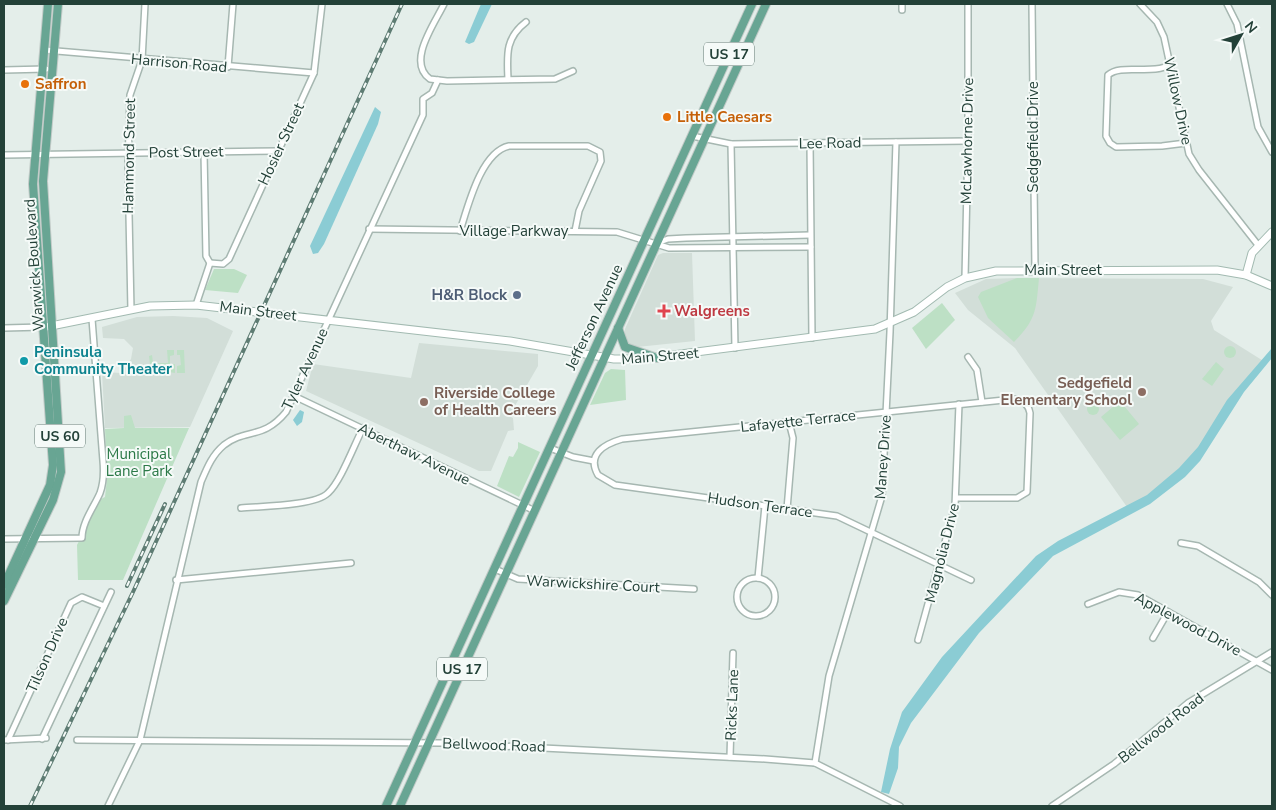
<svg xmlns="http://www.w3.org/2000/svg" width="1276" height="810" viewBox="0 0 1276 810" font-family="'Nunito Sans',sans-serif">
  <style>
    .built { fill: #d2ded8 }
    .green { fill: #bde0c5 }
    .water { fill: #8bccd4 }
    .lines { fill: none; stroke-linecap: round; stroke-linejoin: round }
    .street-casing { stroke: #a6b7b1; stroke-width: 8 }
    .secondary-casing { stroke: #a2bab1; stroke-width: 9 }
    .primary-casing { stroke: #c1cac7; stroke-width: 10 }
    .street { stroke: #fff; stroke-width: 5 }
    .secondary { stroke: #fff; stroke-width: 7 }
    .primary { stroke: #68a593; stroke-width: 8 }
    .rail-casing { stroke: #5e7c73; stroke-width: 4 }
    .rail { stroke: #f5faf8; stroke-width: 2; stroke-dasharray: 5.5; stroke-linecap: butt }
    .food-dot { fill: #e8710a; stroke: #f5faf8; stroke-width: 2 }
    .service-dot { fill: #5c6f8a; stroke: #f5faf8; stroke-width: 2 }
    .health-dot { fill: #e0444e; stroke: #f5faf8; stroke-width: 2 }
    .culture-dot { fill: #0f9aa8; stroke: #f5faf8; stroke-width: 2 }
    .education-dot { fill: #8d6e63; stroke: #f5faf8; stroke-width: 2 }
    .labels { text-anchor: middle; stroke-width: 4; stroke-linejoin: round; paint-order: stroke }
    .shield { fill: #f5faf8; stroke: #627872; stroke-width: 1 }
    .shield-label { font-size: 14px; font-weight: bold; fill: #234138 }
    .street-label { font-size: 15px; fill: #234138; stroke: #f5faf8 }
    .food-label { font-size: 15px; font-weight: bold; fill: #c56008; stroke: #f5faf8; text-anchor: start }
    .service-label { font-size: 15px; font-weight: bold; fill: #4e5e75; stroke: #f5faf8; text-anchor: end }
    .health-label { font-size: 15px; font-weight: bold; fill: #be3a42; stroke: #f5faf8; text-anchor: start }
    .culture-label { font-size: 15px; font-weight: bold; fill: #0d838f; stroke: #f5faf8; text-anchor: start }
    .education-label { font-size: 15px; font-weight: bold; fill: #785e54; stroke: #f5faf8; text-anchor: end }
    .park-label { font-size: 15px; fill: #2b7947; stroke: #f5faf8 }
  </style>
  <rect width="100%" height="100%" fill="#e4eeea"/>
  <!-- built -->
  <g class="built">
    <path d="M663,253H692L695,341L637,347L629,345L625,338V329L658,255Z"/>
    <path d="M1017,278L1203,279L1233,287L1211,321L1214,330L1265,362L1204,444L1154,493L1127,507L1015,348L968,310L955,293L986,279Z"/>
    <path d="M173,316L207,318L233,331L190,427L105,428L102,372L122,373L131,359L133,348L124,339L103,338L102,327L137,317Z"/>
    <path d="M419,343L538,354V366L509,416L513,418L514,430L508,431L491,471H479L306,391L313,364L411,378Z"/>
  </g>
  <!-- green -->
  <g class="green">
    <path d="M214,269H234L247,275L238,293L205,290Z"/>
    <path d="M1017,278H1039C1036,309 1037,319 1014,342L988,318L978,297L981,292Z"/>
    <path d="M942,303L955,320L926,349L912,328Z"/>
    <circle cx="1230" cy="352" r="6"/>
    <path d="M167,350H174V355L170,356V364H175V373L163,371L150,364L149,356L152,355L153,363H168Z"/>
    <path d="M177,350H184L185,373H177V366L181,365L180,355H177Z"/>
    <path d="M1216,362L1224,369L1212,386L1202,379Z"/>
    <path d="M611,369L625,370L626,400L590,405L605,373Z"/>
    <path d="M1120,401L1139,424L1120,440L1101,417Z"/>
    <circle cx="1093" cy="409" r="6"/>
    <path d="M131,415L135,428H189L123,580H78L77,545L101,499L105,497L107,478L105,429L124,428V416Z"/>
    <path d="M518,442L540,452L519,497L497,486L509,456L513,457L518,448Z"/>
  </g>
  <!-- water -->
  <g class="water">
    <path d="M481,4H492L474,42L469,44L465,42Z"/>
    <path d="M375,107L381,112L378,124L324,244L318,253L313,254L310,246Z"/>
    <path d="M1272,348V358L1244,392L1200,461L1185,477L1150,504L1053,556L979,633L911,723L899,747L898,768L889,794L881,792L890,749L902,712L942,657L1036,556L1058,541L1147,495L1179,468L1198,447L1227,400Z"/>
    <path d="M300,410L304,412L302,422L297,426L293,420Z"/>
  </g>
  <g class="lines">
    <defs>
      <g id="street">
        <path d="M444,4C435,23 406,62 430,79L447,81L555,79L573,71"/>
        <path d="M1032,4L1035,270"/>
        <path d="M1140,4L1157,22L1164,37L1189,154L1199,170L1258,245"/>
        <path d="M1227,4L1237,24L1258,127L1272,152"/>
        <path d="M902,10V4"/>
        <path d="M45,50L314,73"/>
        <path d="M1171,64C1153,76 1121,63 1108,75L1106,136L1110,143L1116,147L1162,146L1186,143"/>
        <path d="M228,67L233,4"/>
        <path d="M4,70L46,69"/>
        <path d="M508,79C507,55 505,38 526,22"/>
        <path d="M692,136L731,144L968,141"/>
        <path d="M810,143L812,338"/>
        <path d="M731,144L735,348"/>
        <path d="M204,152L206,256L210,263"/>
        <path d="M4,155L278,151"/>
        <path d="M369,229L617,232L669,248L811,247"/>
        <path d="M460,231C468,206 481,152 509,146H588L600,152L601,161L579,211L575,231"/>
        <path d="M657,243L668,239L686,238L810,235"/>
        <path d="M210,263L223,264L229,259L314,73L322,4"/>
        <path d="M965,278L968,141V4"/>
        <path d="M196,305L210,263"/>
        <path d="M131,310L128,166L130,95L142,60L145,4"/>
        <path d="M4,328L43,327"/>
        <path d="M968,357L977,370L982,402"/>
        <path d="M294,396L535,511"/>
        <path d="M550,448L573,457L594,461"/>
        <path d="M956,498H1017L1027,492L1030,413C1028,404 1023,399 1014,399L622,439C605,444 586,454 598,475L615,485L837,516L971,580"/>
        <path d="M241,508C261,506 315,506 328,493C341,481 354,445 363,428"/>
        <path d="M787,509L793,438L789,422"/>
        <path d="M4,539L82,538C82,522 94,507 100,493C104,482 104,472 103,461L92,319"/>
        <path d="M1181,543L1198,546L1259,582L1272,595"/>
        <path d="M495,569L518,579L694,589"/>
        <path d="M758,578L765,506"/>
        <circle cx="756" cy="597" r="19"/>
        <path d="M176,580L351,563"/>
        <path d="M1088,604L1119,592L1138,595L1272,670"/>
        <path d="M1153,638L1168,612"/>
        <path d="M918,640L955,506L959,404"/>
        <path d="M42,739L111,592"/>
        <path d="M4,740L46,738"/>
        <path d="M8,740L71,603L82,597L104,606"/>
        <path d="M77,740L441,743L765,759L815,763L900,806"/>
        <path d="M730,757L733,653"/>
        <path d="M815,763L829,676L882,496L890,332L896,142"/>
        <path d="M108,806L140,740L201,482C207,468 212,455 224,445C246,428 263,440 286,412L423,115V99L432,93L438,80"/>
        <path d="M1052,806L1114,764L1188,703L1272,652"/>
      </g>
      <g id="secondary">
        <path d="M1246,275L1252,253L1272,232"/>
        <path d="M46,327L150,306L196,305L510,341L614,359H642L875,329L914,312L947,287L965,278L996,271L1217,270L1246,275L1272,286"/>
      </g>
      <g id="primary">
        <path d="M618,328L625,347L657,358"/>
        <path d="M4,585L50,485L53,465L33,184L48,4"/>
        <path d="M4,601L53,500L61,472L43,181L58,4"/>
        <path d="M386,806L752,4"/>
        <path d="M400,806L766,4"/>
      </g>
    </defs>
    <!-- street casing -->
    <use href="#street" class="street-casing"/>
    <!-- secondary casing -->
    <use href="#secondary" class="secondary-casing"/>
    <!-- primary casing -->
    <use href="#primary" class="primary-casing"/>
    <!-- street -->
    <use href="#street" class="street"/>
    <!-- secondary -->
    <use href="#secondary" class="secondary"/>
    <!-- primary -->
    <use href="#primary" class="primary"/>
    <defs>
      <g id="rail">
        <path d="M127,586L165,504"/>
        <path d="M30,806L133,592L402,4"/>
      </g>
    </defs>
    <!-- rail casing -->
    <use href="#rail" class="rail-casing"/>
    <!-- rail -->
    <use href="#rail" class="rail"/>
  </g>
  <!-- markers -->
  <g class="food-dot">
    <circle cx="25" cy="84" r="5"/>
    <circle cx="667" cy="117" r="5"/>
  </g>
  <circle class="service-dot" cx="517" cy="295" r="5"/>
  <path class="health-dot" d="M661.5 303.5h5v5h5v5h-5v5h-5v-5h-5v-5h5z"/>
  <circle class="culture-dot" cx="24" cy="361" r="5"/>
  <g class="education-dot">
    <circle cx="1142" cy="392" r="5"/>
    <circle cx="424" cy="402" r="5"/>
  </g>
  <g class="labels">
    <!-- shield labels -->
    <g class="shield">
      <rect x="704" y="42.5" width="50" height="23" rx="4"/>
      <rect x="35" y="424.5" width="50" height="23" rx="4"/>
      <rect x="437" y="657.5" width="50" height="23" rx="4"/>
    </g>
    <g class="shield-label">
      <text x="729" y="59">US 17</text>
      <text x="60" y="441">US 60</text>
      <text x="462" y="674">US 17</text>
    </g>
    <!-- street labels -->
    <g class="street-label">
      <text transform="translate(179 63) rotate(5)" y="5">Harrison Road</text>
      <text transform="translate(1178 101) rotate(78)" y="5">Willow Drive</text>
      <text transform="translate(1033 137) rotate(-90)" y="5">Sedgefield Drive</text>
      <text transform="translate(967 141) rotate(-89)" y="5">McLawhorne Drive</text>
      <text transform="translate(830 143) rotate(-1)" y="5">Lee Road</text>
      <text transform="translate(281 144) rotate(-65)" y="5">Hosier Street</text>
      <text transform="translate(186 152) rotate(-1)" y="5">Post Street</text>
      <text transform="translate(129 156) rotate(-89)" y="5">Hammond Street</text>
      <text x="514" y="236">Village Parkway</text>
      <text transform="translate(34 265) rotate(-94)" y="5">Warwick Boulevard</text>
      <text x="1063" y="275">Main Street</text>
      <text transform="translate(258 311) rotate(7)" y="5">Main Street</text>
      <text transform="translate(594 317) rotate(-65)" y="5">Jefferson Avenue</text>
      <text transform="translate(660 356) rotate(-5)" y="5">Main Street</text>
      <text transform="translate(305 369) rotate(-65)" y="5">Tyler Avenue</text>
      <text transform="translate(798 421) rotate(-6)" y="5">Lafayette Terrace</text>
      <text transform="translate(414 454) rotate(26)" y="5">Aberthaw Avenue</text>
      <text transform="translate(883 457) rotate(-86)" y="5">Maney Drive</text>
      <text transform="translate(760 505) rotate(8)" y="5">Hudson Terrace</text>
      <text transform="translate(942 553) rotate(-76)" y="5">Magnolia Drive</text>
      <text transform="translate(593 584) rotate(3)" y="5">Warwickshire Court</text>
      <text transform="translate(1188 624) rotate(28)" y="5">Applewood Drive</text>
      <text transform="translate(47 655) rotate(-66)" y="5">Tilson Drive</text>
      <text transform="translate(732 705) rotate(-88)" y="5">Ricks Lane</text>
      <text transform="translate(1161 728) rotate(-38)" y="5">Bellwood Road</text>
      <text transform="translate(494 745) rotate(2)" y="5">Bellwood Road</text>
    </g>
    <!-- food labels -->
    <g class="food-label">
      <text x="35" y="89">Saffron</text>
      <text x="677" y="122">Little Caesars</text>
    </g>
    <!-- service labels -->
    <g class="service-label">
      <text x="507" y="300">H&amp;R Block</text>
    </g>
    <!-- health labels -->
    <g class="health-label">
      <text x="674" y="316">Walgreens</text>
    </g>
    <!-- culture labels -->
    <g class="culture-label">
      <text x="34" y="357">Peninsula<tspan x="34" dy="17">Community Theater</tspan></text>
    </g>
    <!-- education labels -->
    <g class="education-label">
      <text x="1132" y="388">Sedgefield<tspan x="1132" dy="17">Elementary School</tspan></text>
      <text x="434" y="398" text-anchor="start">Riverside College<tspan x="434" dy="17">of Health Careers</tspan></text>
    </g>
    <!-- park labels -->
    <g class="park-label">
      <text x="139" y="459">Municipal<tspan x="139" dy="17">Lane Park</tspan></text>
    </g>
  </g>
  <!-- border -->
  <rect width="1276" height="810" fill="none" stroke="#234138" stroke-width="10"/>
  <!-- north arrow -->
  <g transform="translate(1241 35) rotate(51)" stroke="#f5faf8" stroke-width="4" paint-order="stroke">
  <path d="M0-4L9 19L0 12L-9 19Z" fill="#234138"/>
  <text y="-8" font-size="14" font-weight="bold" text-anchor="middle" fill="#234138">N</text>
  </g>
</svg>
